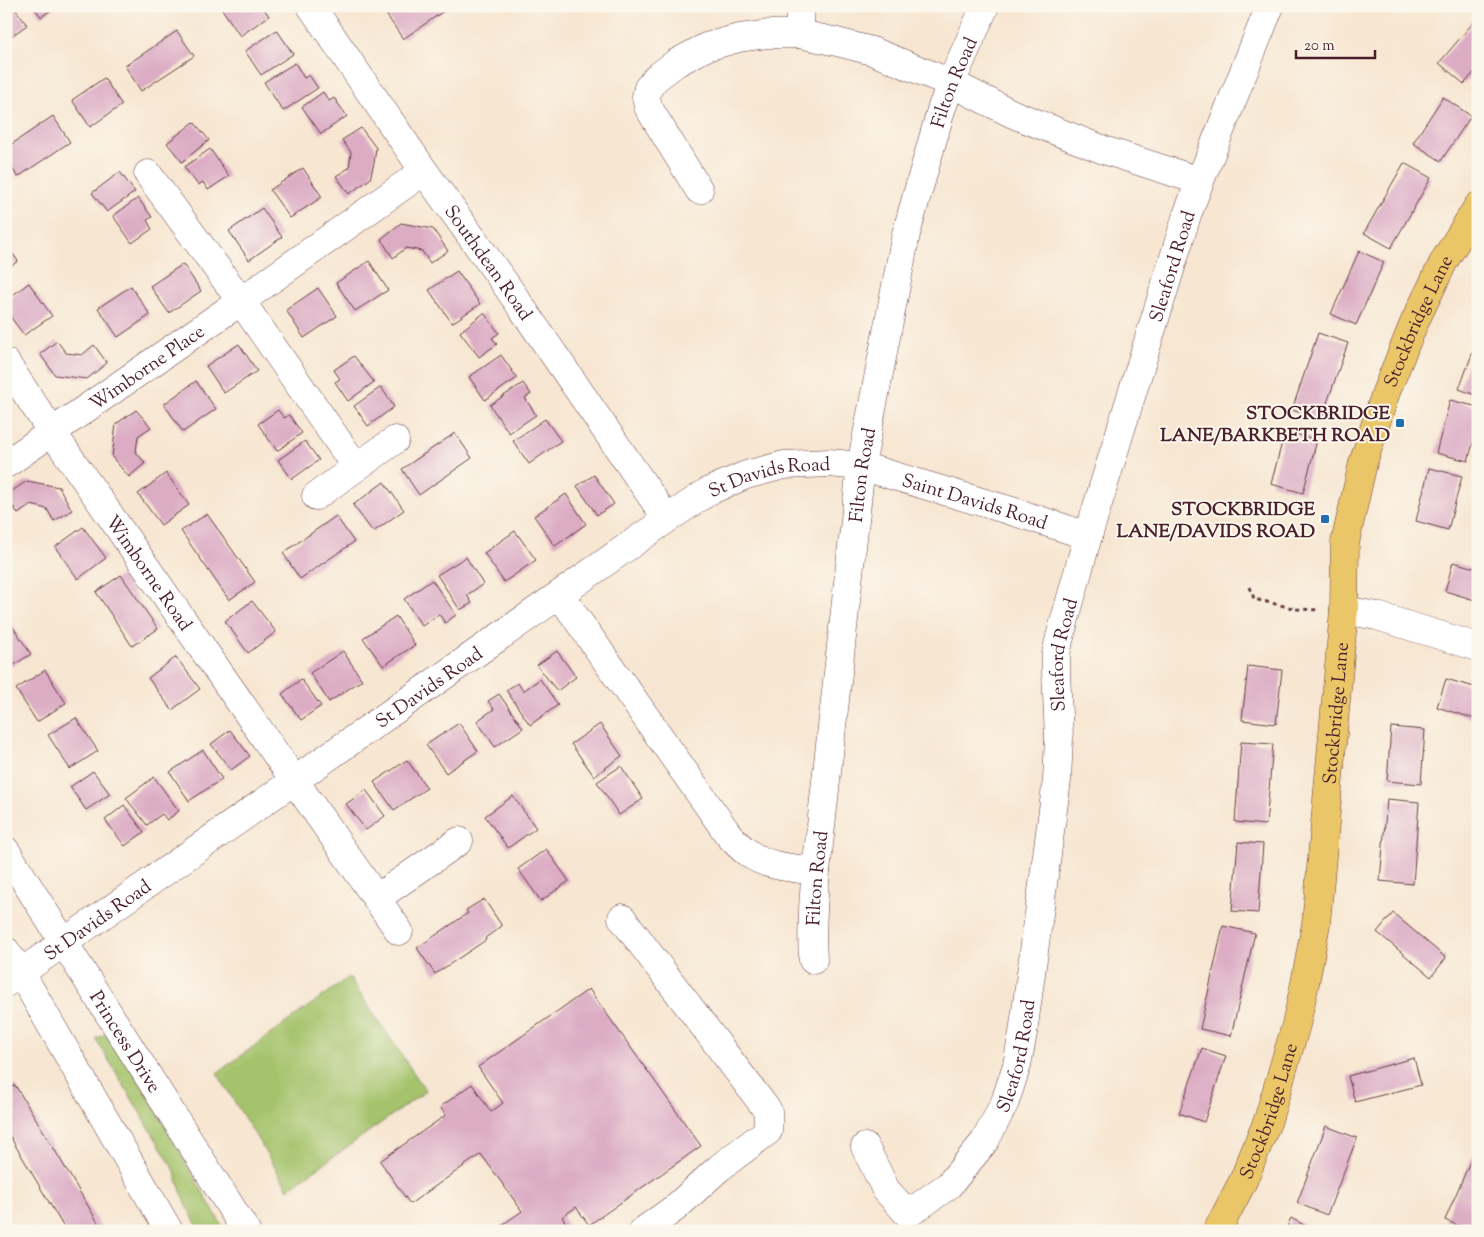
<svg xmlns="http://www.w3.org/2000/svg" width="1484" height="1237" viewBox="0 0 1484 1237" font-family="'Sorts Mill Goudy',serif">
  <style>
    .green { fill: #a4c36c; stroke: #77714c }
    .building { fill: #dbacc4 }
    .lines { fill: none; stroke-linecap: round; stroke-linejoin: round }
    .minor-casing { stroke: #643d44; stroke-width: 29 }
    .major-casing { stroke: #643d44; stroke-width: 29 }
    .path { stroke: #643d44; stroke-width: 3; stroke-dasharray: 4 4; stroke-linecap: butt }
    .minor { stroke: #fff; stroke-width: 28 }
    .major { stroke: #ebc669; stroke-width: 28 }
    .poi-dot { fill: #1f6fb2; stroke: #fbf7ec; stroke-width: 2 }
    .labels { text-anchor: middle; stroke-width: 4; stroke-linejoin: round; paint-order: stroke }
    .street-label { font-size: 19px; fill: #4a1f2b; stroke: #fbf7ec }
    .poi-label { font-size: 19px; font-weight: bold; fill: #4a1f2b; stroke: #fbf7ec; text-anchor: end }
  </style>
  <rect width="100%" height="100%" fill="#fbf7ec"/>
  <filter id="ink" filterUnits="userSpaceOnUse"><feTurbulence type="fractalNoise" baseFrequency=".02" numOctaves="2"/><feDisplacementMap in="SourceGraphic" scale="10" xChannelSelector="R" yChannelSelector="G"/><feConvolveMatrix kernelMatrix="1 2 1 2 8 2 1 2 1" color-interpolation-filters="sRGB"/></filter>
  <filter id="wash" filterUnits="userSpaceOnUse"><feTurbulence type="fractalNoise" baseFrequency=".0096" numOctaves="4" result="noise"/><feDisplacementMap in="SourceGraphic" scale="20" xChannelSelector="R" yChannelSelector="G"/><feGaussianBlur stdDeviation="1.12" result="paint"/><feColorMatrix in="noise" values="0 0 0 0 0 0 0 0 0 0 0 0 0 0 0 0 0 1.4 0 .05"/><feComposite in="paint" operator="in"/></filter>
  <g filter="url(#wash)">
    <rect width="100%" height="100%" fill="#f7e6d1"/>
    <!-- green -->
    <g class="green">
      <path d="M349,977L426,1091L288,1189L217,1073Z"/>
      <path d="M111,1031L225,1231H200C189,1211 180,1193 175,1171L96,1039Z"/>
    </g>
    <g id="blocks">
      <!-- building -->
      <g class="building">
        <path d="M6,6H13L27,25L6,40Z"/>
        <path d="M33,6H57L41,17Z"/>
        <path d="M220,6H262L269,16L240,36Z"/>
        <path d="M397,6H451L403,39L386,14Z"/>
        <path d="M1478,17V68L1464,84L1439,63Z"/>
        <path d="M277,30L293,54L261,75L245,51Z"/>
        <path d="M177,31L194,56L141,91L125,66Z"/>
        <path d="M295,63L304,78L309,75L318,88L283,111L264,82Z"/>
        <path d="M104,78L122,105L90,127L72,100Z"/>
        <path d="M323,92L329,101L334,98L347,116L321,134L302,107Z"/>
        <path d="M1443,97L1471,116L1441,161L1413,143Z"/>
        <path d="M53,116L70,142L18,177L6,160V148Z"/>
        <path d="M194,122L209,140L182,162L167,143Z"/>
        <path d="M361,128L376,148L374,163L370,179L349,194L336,176L349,168L351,152L342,140Z"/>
        <path d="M210,149L229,176L208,190L203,182L198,185L184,167Z"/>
        <path d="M1404,163L1431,178L1391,248L1364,233Z"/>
        <path d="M303,168L322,197L290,218L270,190Z"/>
        <path d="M120,172L135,192L107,212L92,193Z"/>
        <path d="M138,198L152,217L147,220L152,229L132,243L113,216Z"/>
        <path d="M262,208L282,237L249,260L229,231Z"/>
        <path d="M401,223L433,229L448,251L430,263L422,251L406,248L393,258L381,239Z"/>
        <path d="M6,245L18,261L6,270Z"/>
        <path d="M1359,251L1384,262L1356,325L1331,314Z"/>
        <path d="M369,261L388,290L355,311L336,283Z"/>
        <path d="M183,264L201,291L169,313L150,286Z"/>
        <path d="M457,271L480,304L452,323L429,290Z"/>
        <path d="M29,283L52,316L24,335L6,311V300Z"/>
        <path d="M131,286L150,315L118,337L98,308Z"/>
        <path d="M318,288L337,316L304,338L286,310Z"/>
        <path d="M484,313L499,333L492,338L497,344L479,357L460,332Z"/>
        <path d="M1318,333L1348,343L1321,420L1292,410Z"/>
        <path d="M1478,338V396L1459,389Z"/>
        <path d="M57,341L66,353L75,354L82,355L94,345L107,363L87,379L55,375L40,354Z"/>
        <path d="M239,344L257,371L224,393L206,366Z"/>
        <path d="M501,355L517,378L485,400L469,377Z"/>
        <path d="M354,356L374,382L348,401L335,382L340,379L334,370Z"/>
        <path d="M196,381L216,409L183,432L164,404Z"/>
        <path d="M523,383L531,394L525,398L536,415L509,433L490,405Z"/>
        <path d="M381,387L394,407L368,426L354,406Z"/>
        <path d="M1450,400L1478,407V425L1468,461L1436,453Z"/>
        <path d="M136,410L151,427L138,436L136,452L145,463L129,477L112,457L114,440L116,424Z"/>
        <path d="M278,410L284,418L289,415L302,433L277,451L258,424Z"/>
        <path d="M545,419L561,441L529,464L513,441Z"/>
        <path d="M1285,431L1317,440L1303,493L1271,484Z"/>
        <path d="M455,433L472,458L419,495L402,469Z"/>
        <path d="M305,441L319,460L292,479L278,460Z"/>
        <path d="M1429,468L1462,476L1448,530L1416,521Z"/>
        <path d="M166,473L189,505L161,525L138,494Z"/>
        <path d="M594,475L614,504L597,515L577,486Z"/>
        <path d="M27,481L59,487L72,510L54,521L47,509L31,505L18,514L6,495Z"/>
        <path d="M384,482L404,510L373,532L353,505Z"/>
        <path d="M566,494L586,524L555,546L534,516Z"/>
        <path d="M207,514L255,582L229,600L181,531Z"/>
        <path d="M336,516L354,542L300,579L283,553Z"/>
        <path d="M83,527L106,558L78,579L55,547Z"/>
        <path d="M515,531L536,560L504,582L484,553Z"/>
        <path d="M466,557L483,584L467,595L472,603L460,610L437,575Z"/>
        <path d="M1453,562L1478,569V601L1445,591Z"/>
        <path d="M121,575L158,629L132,646L96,592Z"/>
        <path d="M432,580L456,615L445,623L439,614L422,626L404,599Z"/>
        <path d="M252,601L276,632L248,653L225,621Z"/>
        <path d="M396,616L415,645L383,666L363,638Z"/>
        <path d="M9,621L31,654L6,670V623Z"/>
        <path d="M343,651L362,680L329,702L310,673Z"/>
        <path d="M557,651L576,677L557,691L537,665Z"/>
        <path d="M176,657L200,689L172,710L148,678Z"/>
        <path d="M1248,666L1282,670L1276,724L1242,720Z"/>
        <path d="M45,670L66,703L37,722L16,689Z"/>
        <path d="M301,679L321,706L301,720L282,694Z"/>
        <path d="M540,679L558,705L530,725L506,690L518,683L523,691Z"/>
        <path d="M1446,679L1478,688V720L1437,707Z"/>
        <path d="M499,694L523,728L495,747L477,721L494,709L488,701Z"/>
        <path d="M76,718L98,751L70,769L48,735Z"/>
        <path d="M459,723L478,751L446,773L426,745Z"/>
        <path d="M600,724L622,756L594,776L571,744Z"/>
        <path d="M1391,727L1425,730L1421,784L1387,781Z"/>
        <path d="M230,730L250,756L231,770L211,744Z"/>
        <path d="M1241,742L1273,744L1266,825L1235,822Z"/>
        <path d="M203,750L222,779L189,801L170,772Z"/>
        <path d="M407,760L427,788L394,810L374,782Z"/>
        <path d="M621,766L643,799L619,815L597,782Z"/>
        <path d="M93,771L110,794L86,810L70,787Z"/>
        <path d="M154,777L179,811L167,820L162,814L147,825L126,798Z"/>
        <path d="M366,790L385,816L366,830L346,804Z"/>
        <path d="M513,796L536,828L508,848L485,816Z"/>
        <path d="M1387,799L1419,802L1413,884L1380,881Z"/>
        <path d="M124,805L144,832L125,846L105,820Z"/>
        <path d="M1238,842L1263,844L1258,913L1232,911Z"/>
        <path d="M546,849L569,881L541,901L518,869Z"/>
        <path d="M484,899L502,926L485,938L486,940L435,974L417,948L468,913L466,910Z"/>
        <path d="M1393,913L1446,958L1431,977L1377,932Z"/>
        <path d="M1223,926L1255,933L1231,1036L1200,1029Z"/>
        <path d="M589,989L701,1146L589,1225L576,1207L562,1217L572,1231H494L522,1211L481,1154L410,1204L380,1161L446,1115L440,1107L472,1084L491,1112L503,1103L478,1067Z"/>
        <path d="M1202,1048L1226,1056L1204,1122L1179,1113Z"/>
        <path d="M1414,1058L1421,1085L1355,1102L1348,1076Z"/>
        <path d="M15,1085L41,1127L103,1231H66L14,1143L6,1130V1090Z"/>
        <path d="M1326,1126L1357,1138L1327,1215L1297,1203Z"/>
        <path d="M1478,1143V1226L1476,1231H1471L1445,1220Z"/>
        <path d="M1291,1218L1315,1231H1285Z"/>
      </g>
    </g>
  </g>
  <g filter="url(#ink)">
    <use href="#blocks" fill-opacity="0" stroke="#643d44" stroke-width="1"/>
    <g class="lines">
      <defs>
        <g id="minor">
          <path id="s1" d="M311,6L424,171L504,282L667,519"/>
          <path d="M800,34V6"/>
          <path d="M148,174L241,301L424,171"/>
          <path d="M699,190L648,107L646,97L648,88L656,78L676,63L706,47L739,38L768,34H800L837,42L872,51L951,83L1013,114L1104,150L1200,181"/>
          <path id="s2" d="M6,363L52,432L399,931"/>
          <path id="s3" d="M6,464L241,301L356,467"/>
          <path d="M316,496L395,440"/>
          <path d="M560,595L728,834C734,841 741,848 748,853C767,867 793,868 816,871"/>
          <path d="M1344,610L1377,616L1478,647"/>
          <path id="s4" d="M6,851L246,1231"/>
          <path d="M377,898L459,841"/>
          <path d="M622,918L768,1111V1131L719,1168L675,1208L643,1231"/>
          <path d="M6,951L21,973L169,1231"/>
          <path id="s5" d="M813,960C811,930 813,901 816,871L861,466L906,234L941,110L951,83L985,6"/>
          <path id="s6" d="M6,983L667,519L709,491L746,475L784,465L829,463L861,466L1018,513L1088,536"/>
          <path id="s7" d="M865,1147L886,1190L908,1214L949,1185L985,1141L1005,1102L1017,1065L1023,1033L1057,780L1059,738L1056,671V654L1060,637L1088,536L1187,215L1200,181L1270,6"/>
        </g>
        <g id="major">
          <path id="s8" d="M1217,1231L1243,1181L1268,1120L1296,1025L1305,983L1316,924L1344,610L1345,543L1363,463L1386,392L1414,323L1444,261L1478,206"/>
        </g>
      </defs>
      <!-- minor casing -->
      <use href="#minor" class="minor-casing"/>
      <!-- major casing -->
      <use href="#major" class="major-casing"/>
      <!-- path -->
      <path class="path" d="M1250,587L1254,599L1297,609L1319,610"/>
      <!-- minor -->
      <use href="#minor" class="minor"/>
      <!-- major -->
      <use href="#major" class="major"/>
    </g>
  </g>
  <!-- markers -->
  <g class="poi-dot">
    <rect x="1395" y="418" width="10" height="10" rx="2.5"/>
    <rect x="1320" y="514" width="10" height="10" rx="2.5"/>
  </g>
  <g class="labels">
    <!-- street labels -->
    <g class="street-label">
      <text dy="7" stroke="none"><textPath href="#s5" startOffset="892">Filton Road</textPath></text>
      <text dy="7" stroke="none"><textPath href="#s1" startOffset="312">Southdean Road</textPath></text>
      <text dy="7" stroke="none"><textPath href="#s7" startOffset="1089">Sleaford Road</textPath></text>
      <text dy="7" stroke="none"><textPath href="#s8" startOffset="941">Stockbridge Lane</textPath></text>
      <text dy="7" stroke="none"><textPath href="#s3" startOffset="171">Wimborne Place</textPath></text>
      <text dy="7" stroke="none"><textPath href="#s5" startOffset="488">Filton Road</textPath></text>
      <text dy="7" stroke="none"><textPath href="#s6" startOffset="921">St Davids Road</textPath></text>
      <text dy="7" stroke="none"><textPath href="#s6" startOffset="1134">Saint Davids Road</textPath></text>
      <text dy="7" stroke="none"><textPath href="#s2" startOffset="254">Wimborne Road</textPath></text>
      <text dy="7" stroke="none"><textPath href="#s7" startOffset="684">Sleaford Road</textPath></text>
      <text dy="7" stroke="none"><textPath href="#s6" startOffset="516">St Davids Road</textPath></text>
      <text dy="7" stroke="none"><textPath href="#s8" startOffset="536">Stockbridge Lane</textPath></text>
      <text dy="7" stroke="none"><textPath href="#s5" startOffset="82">Filton Road</textPath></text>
      <text dy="7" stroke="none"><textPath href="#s6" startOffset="111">St Davids Road</textPath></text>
      <text dy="7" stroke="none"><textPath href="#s4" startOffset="225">Princess Drive</textPath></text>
      <text dy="7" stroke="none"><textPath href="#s7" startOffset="279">Sleaford Road</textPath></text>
      <text dy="7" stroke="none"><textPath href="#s8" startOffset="131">Stockbridge Lane</textPath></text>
    </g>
    <!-- poi labels -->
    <g class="poi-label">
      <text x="1390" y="419">STOCKBRIDGE<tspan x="1390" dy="22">LANE/BARKBETH ROAD</tspan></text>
      <text x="1315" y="515">STOCKBRIDGE<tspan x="1315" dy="22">LANE/DAVIDS ROAD</tspan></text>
    </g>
  </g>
  <!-- margin -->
  <rect width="1484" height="1237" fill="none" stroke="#fbf7ec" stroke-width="25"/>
  <!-- scale -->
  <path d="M1296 50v8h79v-8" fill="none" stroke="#4a1f2b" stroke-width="2.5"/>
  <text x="1304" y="50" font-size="15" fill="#4a1f2b" stroke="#fbf7ec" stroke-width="4" paint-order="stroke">20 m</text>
</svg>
